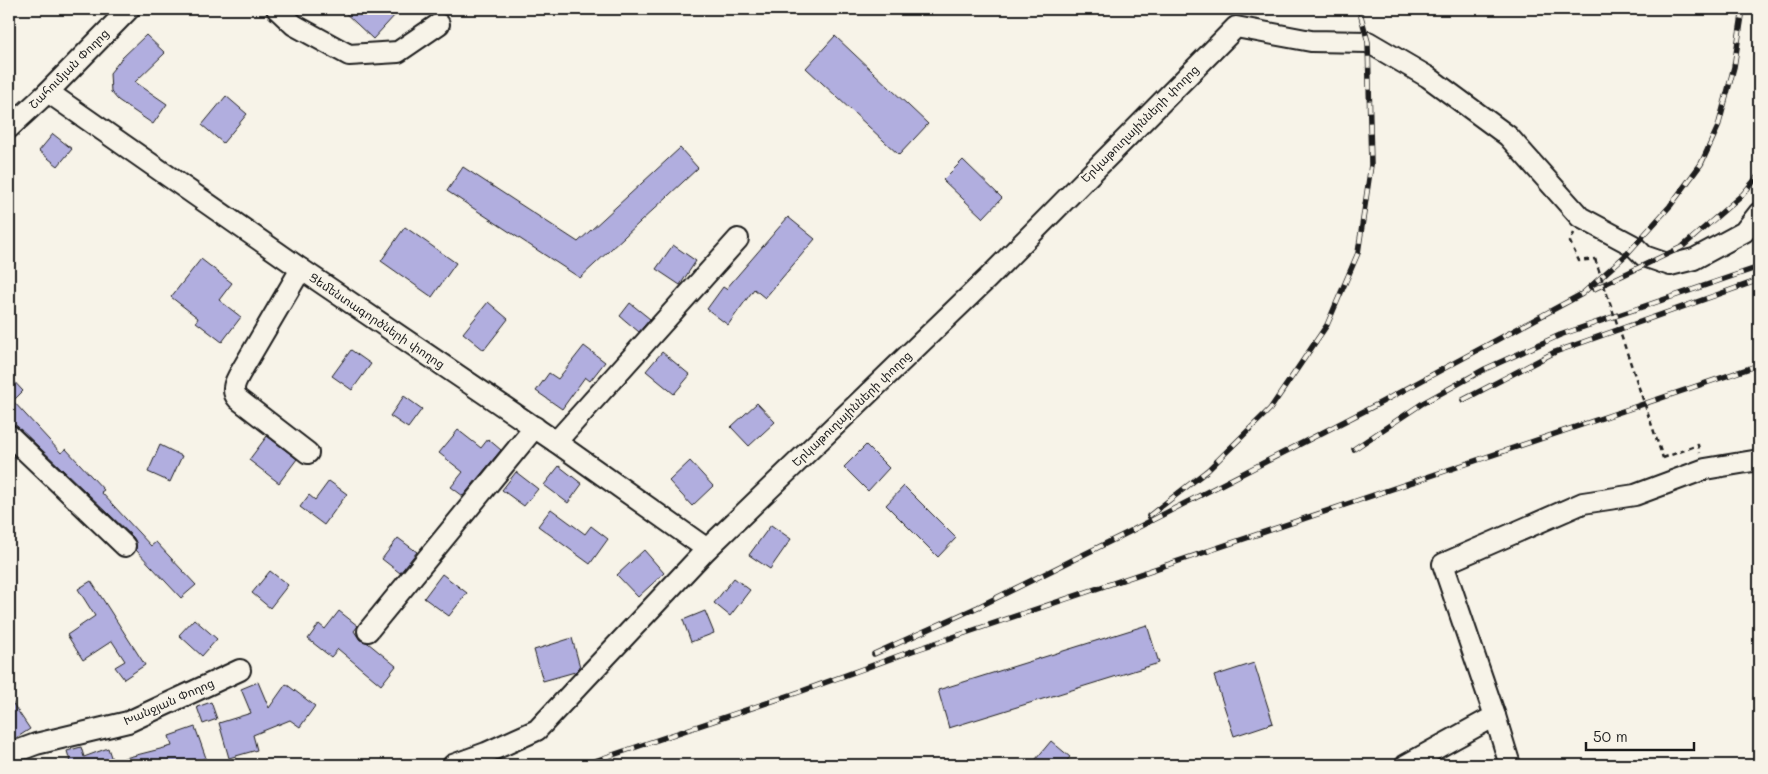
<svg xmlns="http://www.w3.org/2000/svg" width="1768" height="774" viewBox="0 0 1768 774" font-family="Mali,'Noto Sans Armenian',sans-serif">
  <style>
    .building { fill: #b1aedf; stroke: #1c1c1c }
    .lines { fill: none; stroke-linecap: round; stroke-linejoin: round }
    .minor-casing { stroke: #1c1c1c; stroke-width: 24 }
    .path { stroke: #1c1c1c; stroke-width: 2.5; stroke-dasharray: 5 4; stroke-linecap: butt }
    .minor { stroke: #f7f3e8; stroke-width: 20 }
    .rail-casing { stroke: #1c1c1c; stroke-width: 5.5 }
    .rail { stroke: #f7f3e8; stroke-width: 4; stroke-dasharray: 11; stroke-linecap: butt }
    .path-bridge { stroke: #1c1c1c; stroke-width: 2.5; stroke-dasharray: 5 4; stroke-linecap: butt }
    .labels { text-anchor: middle; stroke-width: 4; stroke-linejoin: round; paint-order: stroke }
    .street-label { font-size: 12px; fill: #1c1c1c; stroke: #f7f3e8 }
  </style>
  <rect width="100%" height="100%" fill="#f7f3e8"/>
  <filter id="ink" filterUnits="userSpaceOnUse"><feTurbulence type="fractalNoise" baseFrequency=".02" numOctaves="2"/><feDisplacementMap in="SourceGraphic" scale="10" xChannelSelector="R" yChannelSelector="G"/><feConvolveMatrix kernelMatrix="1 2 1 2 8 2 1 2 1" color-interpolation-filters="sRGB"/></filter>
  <g filter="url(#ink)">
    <!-- building -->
    <g class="building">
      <path d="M341,9H390L396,14L373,39Z"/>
      <path d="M146,35L165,53L135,82L167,104L153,124L118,100L111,92L110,73L122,58Z"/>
      <path d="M835,36L928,124L899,155L806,68Z"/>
      <path d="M226,96L247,114L223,143L202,125Z"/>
      <path d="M53,134L72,149L58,166L39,151Z"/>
      <path d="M680,148L698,168L580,278L447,191L463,167L578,242Z"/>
      <path d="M963,160L1002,198L983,218L943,180Z"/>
      <path d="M788,217L815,239L765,298L754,289L728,325L707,309L723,287L726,289Z"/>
      <path d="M405,227L456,263L432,297L381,261Z"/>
      <path d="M673,245L696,261L680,285L656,269Z"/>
      <path d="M201,259L232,283L219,300L241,317L222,342L196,322L198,318L171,297Z"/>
      <path d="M488,302L508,319L484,350L463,333Z"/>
      <path d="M630,303L650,319L639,332L620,316Z"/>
      <path d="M584,346L605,362L590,381L585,377L562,409L536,391L549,373L558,379Z"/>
      <path d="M351,350L371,364L352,390L332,376Z"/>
      <path d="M662,352L690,375L674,394L646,371Z"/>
      <path d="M9,376L23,391L13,401L61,453L66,449L104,490L101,492L151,546L156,542L196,585L181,598L136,550V543L133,537L17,426L9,423Z"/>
      <path d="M404,396L422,409L408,428L390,416Z"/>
      <path d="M757,403L775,422L749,446L731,427Z"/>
      <path d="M458,430L481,448L488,439L501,450L463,496L451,487L463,472L439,453Z"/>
      <path d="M267,436L297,459L279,483L249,460Z"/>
      <path d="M160,445L182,456L170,482L148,472Z"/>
      <path d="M866,445L889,468L868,491L844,467Z"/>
      <path d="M690,461L713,486L692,506L669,481Z"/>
      <path d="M559,466L582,484L568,503L544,485Z"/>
      <path d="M516,472L538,489L524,506L502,490Z"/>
      <path d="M329,481L347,494L324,525L300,507L309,495L315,500Z"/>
      <path d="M904,486L956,538L938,557L886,505Z"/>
      <path d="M551,509L585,534L591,526L608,539L590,564L538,526Z"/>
      <path d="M771,525L791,539L770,569L749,555Z"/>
      <path d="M398,538L417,552L400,573L382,559Z"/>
      <path d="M644,550L664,573L638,597L617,575Z"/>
      <path d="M270,571L288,585L270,608L252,593Z"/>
      <path d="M442,574L467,593L449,616L424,598Z"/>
      <path d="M734,578L750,590L730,616L714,603Z"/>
      <path d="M91,581L145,665L124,679L115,667L125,661L112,641L83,660L67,635L95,616L78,589Z"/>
      <path d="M339,611L358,626L354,631L360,640L368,643L396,666L381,685L338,649L331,657L308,639L319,624L325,629Z"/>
      <path d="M705,611L714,633L691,642L683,620Z"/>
      <path d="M194,619L217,639L202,656L179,635Z"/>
      <path d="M1147,625L1159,663L949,728L938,690Z"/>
      <path d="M572,638L580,667L575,672L543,681L534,650Z"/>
      <path d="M1254,663L1273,723L1234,736L1214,676Z"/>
      <path d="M258,682L269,708L286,684L315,706L300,727L290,720L253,735L257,750L229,758L219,723L251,713L241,689Z"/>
      <path d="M9,698L30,729L13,740L9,733Z"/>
      <path d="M211,702L217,719L203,724L197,707Z"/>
      <path d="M195,727L206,758L185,765H65L64,763L70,761L67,751L81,747L84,757L108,748L113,763V761L172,746L169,736Z"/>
      <path d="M1051,741L1070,757L1063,765H1031Z"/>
    </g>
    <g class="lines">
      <defs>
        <g id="minor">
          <path d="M277,9L294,25L349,55L398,52L439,24"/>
          <path d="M48,92L301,269L556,442L707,549"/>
          <path d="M9,128L48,92L129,9"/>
          <path d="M301,269L243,368C237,379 229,389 238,399L308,453"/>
          <path d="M9,435L125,546"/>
          <path d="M556,442L738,239"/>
          <path d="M368,631L535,427"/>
          <path d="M9,754L36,744L128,722L240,670"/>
          <path d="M453,765L486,753L537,730L707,549L988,278L1236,27L1311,41L1368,42L1428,77L1508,136L1580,217L1634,246L1644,256L1670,265L1694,259L1744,232L1759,213"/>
          <path d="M1406,765L1495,716"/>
          <path d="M1510,765L1495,716L1443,564L1583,503L1635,495L1705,469L1759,460"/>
        </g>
      </defs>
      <!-- minor casing -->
      <use href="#minor" class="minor-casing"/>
      <!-- path -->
      <g class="path">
        <path d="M1574,233L1570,242L1579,261L1595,259"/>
        <path d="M1663,458L1698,445L1700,453"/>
      </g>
      <!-- minor -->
      <use href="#minor" class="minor"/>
      <defs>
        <g id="rail">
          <path d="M1594,289L1682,247L1743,194L1759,175"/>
          <path d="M1463,400L1555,352L1759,280"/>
          <path d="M1354,449L1423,403L1485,369L1560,335L1759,267"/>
          <path d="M1149,516L1208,470L1270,409L1327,325L1358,253L1371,165L1368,42L1359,9"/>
          <path d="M874,654L978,607L1127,533L1378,404L1582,294L1626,255L1670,206L1701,164L1718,127L1734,67L1743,9"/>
          <path d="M583,765L802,691L912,651L1759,365"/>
        </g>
      </defs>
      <!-- rail casing -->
      <use href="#rail" class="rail-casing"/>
      <!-- rail -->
      <use href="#rail" class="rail"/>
      <!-- path-bridge -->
      <path class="path-bridge" d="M1595,259L1663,458"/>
    </g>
  </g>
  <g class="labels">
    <!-- street labels -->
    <g class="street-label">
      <text transform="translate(69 69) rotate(-45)" y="4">Շահումյան Փողոց</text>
      <text transform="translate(1140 124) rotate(-45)" y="4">Երկաթուղայինների փողոց</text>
      <text transform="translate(377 321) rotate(34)" y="4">Ցեմենտագործների փողոց</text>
      <text transform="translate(852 409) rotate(-44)" y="4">Երկաթուղայինների փողոց</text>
      <text transform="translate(169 702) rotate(-24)" y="4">Խանջյան Փողոց</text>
    </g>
  </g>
  <!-- margin -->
  <rect width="1768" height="774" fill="none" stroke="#f7f3e8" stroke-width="30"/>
  <rect x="15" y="15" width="1738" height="744" fill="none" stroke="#1c1c1c" stroke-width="2" filter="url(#ink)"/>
  <!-- scale -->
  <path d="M1586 742v8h108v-8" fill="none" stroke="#1c1c1c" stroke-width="2.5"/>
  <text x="1593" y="742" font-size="15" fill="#1c1c1c" stroke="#f7f3e8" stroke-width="4" paint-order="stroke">50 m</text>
</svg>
